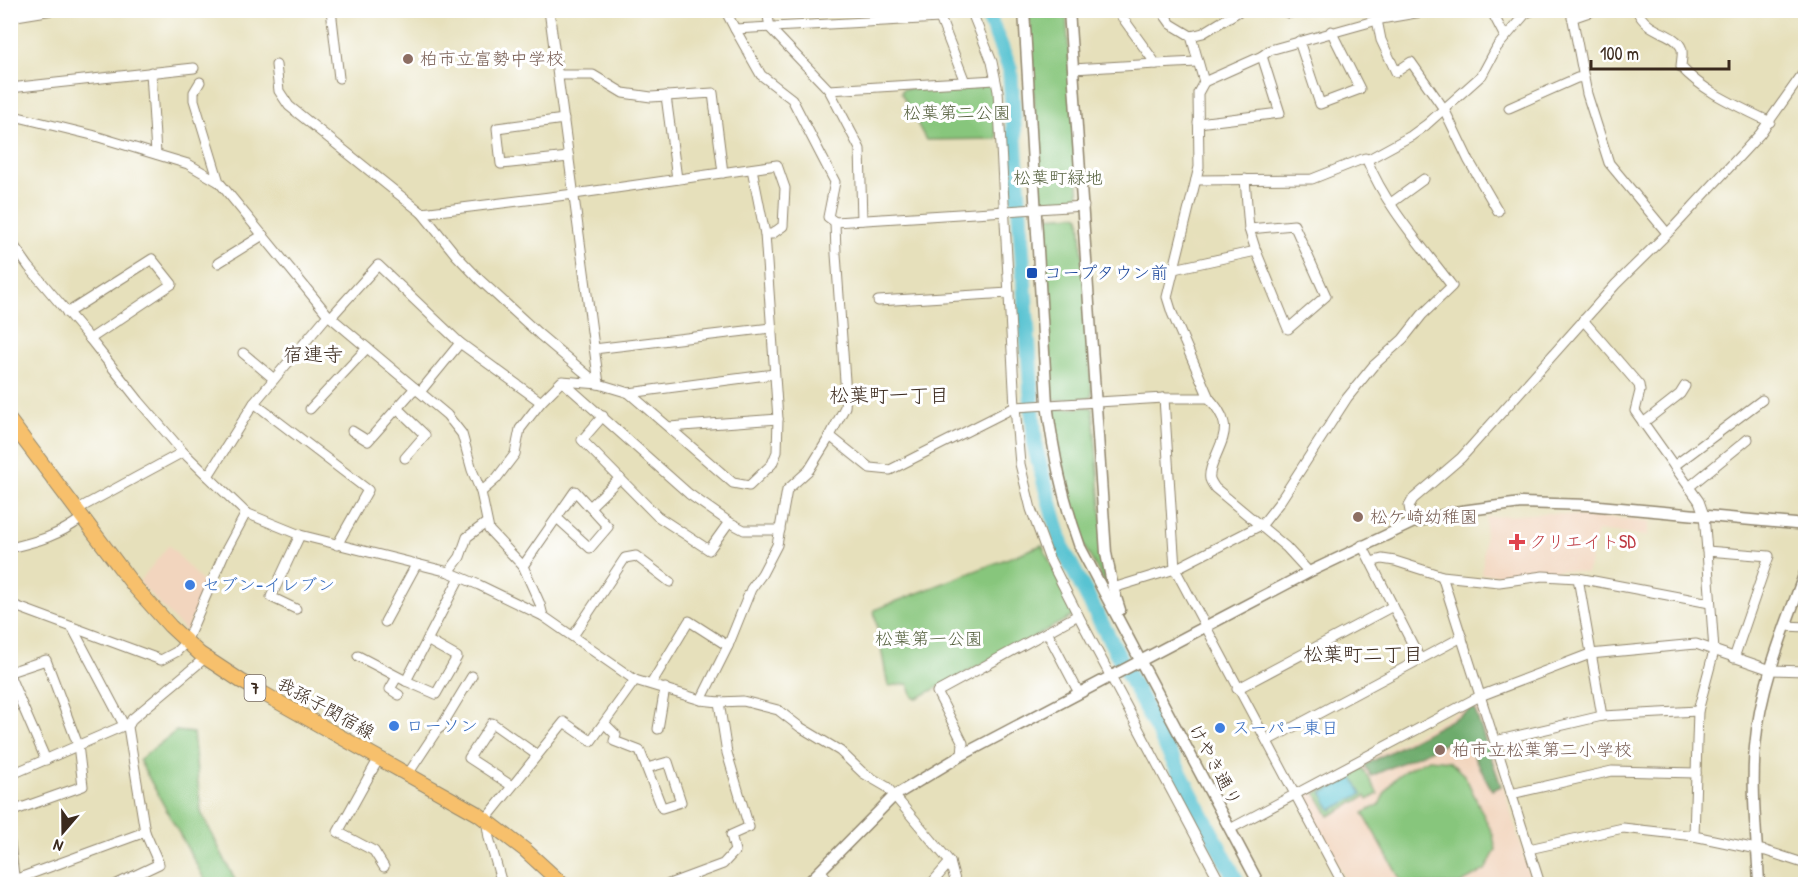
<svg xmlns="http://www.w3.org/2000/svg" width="1816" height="895" viewBox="0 0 1816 895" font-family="'Patrick Hand','Klee One',sans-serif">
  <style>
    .built { fill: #f2d5be }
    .green { fill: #87c67c; stroke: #61784d; stroke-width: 1.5 }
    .forest { fill: #6dab6c; stroke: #546a45; stroke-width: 1.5 }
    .water { fill: #58c3d2; stroke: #4a7678; stroke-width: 1.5 }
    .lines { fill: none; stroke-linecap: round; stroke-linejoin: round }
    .river { stroke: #58c3d2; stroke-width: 16 }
    .minor-casing { stroke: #90856c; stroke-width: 11 }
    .tertiary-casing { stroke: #90856c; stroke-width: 13 }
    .primary-casing { stroke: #90856c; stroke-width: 16 }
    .minor { stroke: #fff; stroke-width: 9 }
    .tertiary { stroke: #fff; stroke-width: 10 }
    .primary { stroke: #f7c06c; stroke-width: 14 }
    .education-dot { fill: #8d6e63; stroke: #fff; stroke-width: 2 }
    .transit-dot { fill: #1a4fb4; stroke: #fff; stroke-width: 2 }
    .health-dot { fill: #e0444e; stroke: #fff; stroke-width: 2 }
    .shop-dot { fill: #3f7fe0; stroke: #fff; stroke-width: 2 }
    .labels { text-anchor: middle; stroke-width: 6; stroke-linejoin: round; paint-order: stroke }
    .shield { fill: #fff; stroke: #766a62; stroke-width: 1.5 }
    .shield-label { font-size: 16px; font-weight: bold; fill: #3b2a1e }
    .education-label { font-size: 18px; fill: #785e54; stroke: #fff; text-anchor: start }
    .park-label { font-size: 18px; fill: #56613f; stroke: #fff }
    .transit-label { font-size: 18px; fill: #164399; stroke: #fff; text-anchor: start }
    .health-label { font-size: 18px; fill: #be3a42; stroke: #fff; text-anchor: start }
    .shop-label { font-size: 18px; fill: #366cbe; stroke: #fff; text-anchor: start }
    .street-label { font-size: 18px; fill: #3b2a1e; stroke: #fff }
    .neighbourhood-label { font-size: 20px; fill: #3b2a1e; stroke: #fff }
  </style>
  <rect width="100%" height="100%" fill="#fff"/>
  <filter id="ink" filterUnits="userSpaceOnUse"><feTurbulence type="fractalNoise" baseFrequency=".0167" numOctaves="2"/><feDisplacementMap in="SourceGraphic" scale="12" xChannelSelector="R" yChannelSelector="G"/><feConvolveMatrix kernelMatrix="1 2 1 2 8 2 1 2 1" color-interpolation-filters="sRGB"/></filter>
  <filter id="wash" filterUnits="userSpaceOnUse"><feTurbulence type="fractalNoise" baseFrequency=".008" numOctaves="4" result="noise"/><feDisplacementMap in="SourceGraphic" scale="24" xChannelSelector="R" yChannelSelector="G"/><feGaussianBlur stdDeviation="1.35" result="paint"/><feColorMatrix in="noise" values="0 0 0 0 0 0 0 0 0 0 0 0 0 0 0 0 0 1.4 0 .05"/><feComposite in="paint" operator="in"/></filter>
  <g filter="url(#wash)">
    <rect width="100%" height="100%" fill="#e6e0bb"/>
    <!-- built -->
    <g class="built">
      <path d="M1547,513L1650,521L1647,536L1597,531L1587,573L1562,570L1500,575L1482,574L1486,517Z"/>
      <path d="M169,545L206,586L186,632L139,582Z"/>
      <path d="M1474,703L1479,704L1532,884H1348L1301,796Z"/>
    </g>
    <!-- green -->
    <g class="green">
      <path d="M1029,11H1066L1079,199L1076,202L1043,204L1040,201Z"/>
      <path d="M994,84L997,139L926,140L901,93L903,89Z"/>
      <path d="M1076,215L1080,217L1092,395L1089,398L1055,400L1052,397L1041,219L1045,217Z"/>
      <path d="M1090,407L1093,409L1107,580L1105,583L1084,546L1066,492L1053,412L1055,409Z"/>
      <path d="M1042,545L1075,615L916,699L913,697L908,684L888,686L874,610Z"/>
      <path d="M176,731L193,733L201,812L237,884H207L139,760Z"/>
      <path d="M1429,759L1449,761L1465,776L1493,835L1496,850L1485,870L1460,884H1403L1363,813L1379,805C1392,775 1400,772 1429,759Z"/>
      <path d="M1363,768L1378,794L1368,800L1366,796L1329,816L1316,793Z"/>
    </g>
    <!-- forest -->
    <path class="forest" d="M1474,708L1501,786L1492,790L1467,744L1451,741L1371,776L1365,765Z"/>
    <!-- water -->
    <path class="water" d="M1353,777L1362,794L1331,810L1322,793Z"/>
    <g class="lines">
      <!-- river -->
      <path class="river" d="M986,10L1010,69L1035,448L1063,550L1238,884"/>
    </g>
  </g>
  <g filter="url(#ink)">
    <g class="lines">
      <defs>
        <g id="minor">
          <path d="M331,10L339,78"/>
          <path d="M549,10L599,384"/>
          <path d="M725,10L735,29L940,18"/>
          <path d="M767,10L770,28L829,90L860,149L862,220"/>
          <path d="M937,10L965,82"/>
          <path d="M971,10L992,62L998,91L1015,407L1020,464L1031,509L1049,558L1078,615L1221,884"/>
          <path d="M1117,10L1156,64L1197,62"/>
          <path d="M1161,10L1171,24L1191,36"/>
          <path d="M1278,10L1289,13L1312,10"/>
          <path d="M1491,10L1505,37"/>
          <path d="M1571,10L1587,94L1609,163L1667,233"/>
          <path d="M1637,10C1647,34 1673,31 1681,47C1684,52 1681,61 1681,67C1705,93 1738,106 1770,122"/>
          <path d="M10,17L53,10"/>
          <path d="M1572,18L1595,10"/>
          <path d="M1377,20L1381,40L1396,72L1411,62L1444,109L1469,161L1498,211"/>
          <path d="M735,29L761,75L792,99L835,182L828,217L835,222"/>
          <path d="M1299,41L1320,104L1360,89L1331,31"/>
          <path d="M276,65L279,91L289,106L422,213L456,255L480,280L540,335L598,384"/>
          <path d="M1073,69L1156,64"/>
          <path d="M151,72L156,154"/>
          <path d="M559,75H593L623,93L651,97L713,93L723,173"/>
          <path d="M200,82L194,92V100L219,182"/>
          <path d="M1204,82L1262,56L1270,50L1381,19L1433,10"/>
          <path d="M10,88L194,68"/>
          <path d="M829,90L995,80"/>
          <path d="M666,96L677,179"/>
          <path d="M1509,108L1577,78L1584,77"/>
          <path d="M10,115L92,135L188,164L219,182L328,315L447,415L462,434L472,470L481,492L489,530L523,566L540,604L543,616"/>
          <path d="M564,119L497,128L501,164L569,157"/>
          <path d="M1198,123L1280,113L1262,56"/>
          <path d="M1245,179L1249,229L1256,251"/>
          <path d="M1196,180L1312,179L1365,158L1367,160"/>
          <path d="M1391,203L1424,179"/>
          <path d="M422,213L574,194L777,165L785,188L783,226L772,234H765"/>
          <path d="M10,240L29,267L90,339L139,401L183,452L246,513L300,535L449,572L479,585L543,616L635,680L701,700L719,702L743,701L778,710L800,727L840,751L863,773L887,787L950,862L956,884"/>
          <path d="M218,263L263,235"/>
          <path d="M1174,269L1256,251L1288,329L1326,296L1294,225L1249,229"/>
          <path d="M878,301L1009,293"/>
          <path d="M67,313L152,259L172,284L90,339"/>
          <path d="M331,317L378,265L460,343L541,402"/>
          <path d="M1583,320L1639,385L1640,391L1635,411L1699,501L1704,515L1707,551"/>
          <path d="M594,349L771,328"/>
          <path d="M243,353L274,379"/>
          <path d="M563,382L689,494L729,522L744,530H780"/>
          <path d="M420,392L460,343"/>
          <path d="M629,393L733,483L749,486L772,464L777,452L778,419L765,234L752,169"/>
          <path d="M1164,398L1175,569L1343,884"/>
          <path d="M1209,398C1215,405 1222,413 1224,423C1228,441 1207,465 1210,479C1211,482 1213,485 1215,488L1286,547L1309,572"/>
          <path d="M254,403L368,490L337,545"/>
          <path d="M397,408L425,435L405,458"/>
          <path d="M310,409L367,348"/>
          <path d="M603,416L582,440L657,516L709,550L729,522"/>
          <path d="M1643,423L1680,394L1685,386"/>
          <path d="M669,427L778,419"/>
          <path d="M352,431L368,441L415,388"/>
          <path d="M830,436L870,468L890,470L1015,407L1164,398H1209L1172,313L1167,297L1199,167L1198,93L1204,82L1191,36L1203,33L1241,10"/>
          <path d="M1674,466L1762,400"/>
          <path d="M208,476L254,403L328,315"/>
          <path d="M1689,487L1748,439"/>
          <path d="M481,492L496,479L515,454L520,429L541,402L562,381L599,384L629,393L774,374"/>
          <path d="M590,507L620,478"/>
          <path d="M76,510L183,452"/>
          <path d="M1412,523L1409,506L1413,499L1461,458L1616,284L1673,228L1760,134L1806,69"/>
          <path d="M1261,526L1279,503L1347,398L1373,366L1403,339L1422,315L1452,286C1422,246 1386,207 1367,160L1411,136L1426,125L1482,75L1497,47L1526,13L1534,10"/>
          <path d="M1362,545L1420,659"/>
          <path d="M10,548C39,541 58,536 82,518"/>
          <path d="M1371,562L1382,559L1395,561L1442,576L1499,582L1543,576L1578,578L1710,603"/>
          <path d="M523,566L575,491L608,527L590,548L557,518"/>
          <path d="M449,572L460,557L467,537L486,523"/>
          <path d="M1442,576L1540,884"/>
          <path d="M1578,578L1602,716"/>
          <path d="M1113,588L1175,569L1261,525"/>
          <path d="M10,604L161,660L176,652L186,642L223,556L246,513"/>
          <path d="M296,609L271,597L300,535"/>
          <path d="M385,622L416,565"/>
          <path d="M1786,626L1806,627"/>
          <path d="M72,627L124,725"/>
          <path d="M1047,632L1079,693"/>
          <path d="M573,636L625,558L636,556L670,582"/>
          <path d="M358,656L406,681L436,694L457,657L427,640"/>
          <path d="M1734,658L1769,556L1707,551L1714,651L1698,711L1694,836L1766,851L1806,864"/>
          <path d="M10,672L46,660L78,745L83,786L10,812"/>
          <path d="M10,677L46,760"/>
          <path d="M397,677L390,689L399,695"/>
          <path d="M406,681L460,577"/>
          <path d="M651,684L689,621L728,646"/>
          <path d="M1237,689L1393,606"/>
          <path d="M701,700L728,646L751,589L762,574L777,545L787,490L809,470L830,436L845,407L846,395L836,254L835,222L1084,206"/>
          <path d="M605,724L616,735L614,741L640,751L662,808L681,802L668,762L647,768"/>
          <path d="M658,729L665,688"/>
          <path d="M1267,741L1462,637"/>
          <path d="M1495,741L1602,716L1698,711"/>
          <path d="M962,755L963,743L937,692L1078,615"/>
          <path d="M379,758L338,832L374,851L384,867"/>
          <path d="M408,774L437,730L441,727L472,676"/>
          <path d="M10,775L130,723"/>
          <path d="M512,786L469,758L492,723L537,755"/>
          <path d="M1511,794L1612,771L1696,773"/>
          <path d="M1230,829L1480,696L1590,654L1696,644L1771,670L1806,671"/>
          <path d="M10,843L15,884"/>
          <path d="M1529,849L1623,828L1694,836"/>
          <path d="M821,871L831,884"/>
          <path d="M14,880L145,832L128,727L132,719L205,658"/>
          <path d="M117,884L159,864L145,832"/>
          <path d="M502,884L489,838L486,819L564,722L591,741L635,680"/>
          <path d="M669,884L723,864L735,851L731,835L749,827L727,753L719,702"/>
          <path d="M931,884L950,862"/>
        </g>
        <g id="tertiary">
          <path d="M1024,10L1047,404C1054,456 1062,497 1080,547L1259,884"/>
          <path d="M1069,10L1106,553L1113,588L1120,610"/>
          <path d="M807,884L894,796L962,755L1309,572L1412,523L1454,512L1521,503L1588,505L1806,525"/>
          <path d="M1759,884C1757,839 1751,792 1755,747C1760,686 1785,627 1806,570"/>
        </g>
        <path id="primary" d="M10,421L134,586L170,626L200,654L241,681L478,814L525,850L562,884"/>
      </defs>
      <!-- minor casing -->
      <use href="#minor" class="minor-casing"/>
      <!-- tertiary casing -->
      <use href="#tertiary" class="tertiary-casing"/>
      <!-- primary casing -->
      <use href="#primary" class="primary-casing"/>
      <!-- minor -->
      <use href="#minor" class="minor"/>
      <!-- tertiary -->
      <use href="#tertiary" class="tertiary"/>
      <!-- primary -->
      <use href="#primary" class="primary"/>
    </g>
  </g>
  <!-- markers -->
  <g class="education-dot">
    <circle cx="408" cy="59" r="6"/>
    <circle cx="1358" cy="517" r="6"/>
    <circle cx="1440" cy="750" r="6"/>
  </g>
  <rect class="transit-dot" x="1026" y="267" width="12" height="12" rx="3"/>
  <path class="health-dot" d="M1514 533h6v6h6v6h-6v6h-6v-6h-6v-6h6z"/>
  <g class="shop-dot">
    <circle cx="190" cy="585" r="6"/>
    <circle cx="394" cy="726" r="6"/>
    <circle cx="1220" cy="728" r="6"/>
  </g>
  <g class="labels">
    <!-- shield labels -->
    <rect class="shield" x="244.5" y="675" width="21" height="26" rx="4.5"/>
    <g class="shield-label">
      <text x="255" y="694">7</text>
    </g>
    <!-- education labels -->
    <g class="education-label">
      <text x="420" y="65">柏市立富勢中学校</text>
      <text x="1370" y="523">松ケ崎幼稚園</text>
      <text x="1452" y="756">柏市立松葉第二小学校</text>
    </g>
    <!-- park labels -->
    <g class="park-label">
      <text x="957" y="119">松葉第二公園</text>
      <text x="1058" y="184">松葉町緑地</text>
      <text x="929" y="645">松葉第一公園</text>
    </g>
    <!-- transit labels -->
    <g class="transit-label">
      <text x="1044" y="279">コープタウン前</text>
    </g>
    <!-- health labels -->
    <g class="health-label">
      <text x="1529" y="548">クリエイトSD</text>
    </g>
    <!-- shop labels -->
    <g class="shop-label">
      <text x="202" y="591">セブン-イレブン</text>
      <text x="406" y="732">ローソン</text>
      <text x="1232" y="734">スーパー東日</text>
    </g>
    <!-- street labels -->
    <g class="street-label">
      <text transform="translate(326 708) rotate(29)" y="6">我孫子関宿線</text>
      <text transform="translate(1215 765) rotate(62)" y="6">けやき通り</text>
    </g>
    <!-- neighbourhood labels -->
    <g class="neighbourhood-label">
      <text x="313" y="361">宿連寺</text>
      <text x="889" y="402">松葉町一丁目</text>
      <text x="1363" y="661">松葉町二丁目</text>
    </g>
  </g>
  <!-- margin -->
  <rect width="1816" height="895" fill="none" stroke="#fff" stroke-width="36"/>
  <!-- north arrow -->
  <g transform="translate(63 832) rotate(200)" stroke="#ffffff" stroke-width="4.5" paint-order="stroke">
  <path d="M0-4.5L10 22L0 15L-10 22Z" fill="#3b2a1e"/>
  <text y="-9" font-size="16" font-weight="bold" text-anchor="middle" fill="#3b2a1e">N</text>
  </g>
  <!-- scale -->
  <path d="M1591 60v9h138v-9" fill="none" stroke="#3b2a1e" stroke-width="3"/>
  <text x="1600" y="60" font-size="18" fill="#3b2a1e" stroke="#ffffff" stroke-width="4.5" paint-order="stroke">100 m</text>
</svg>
